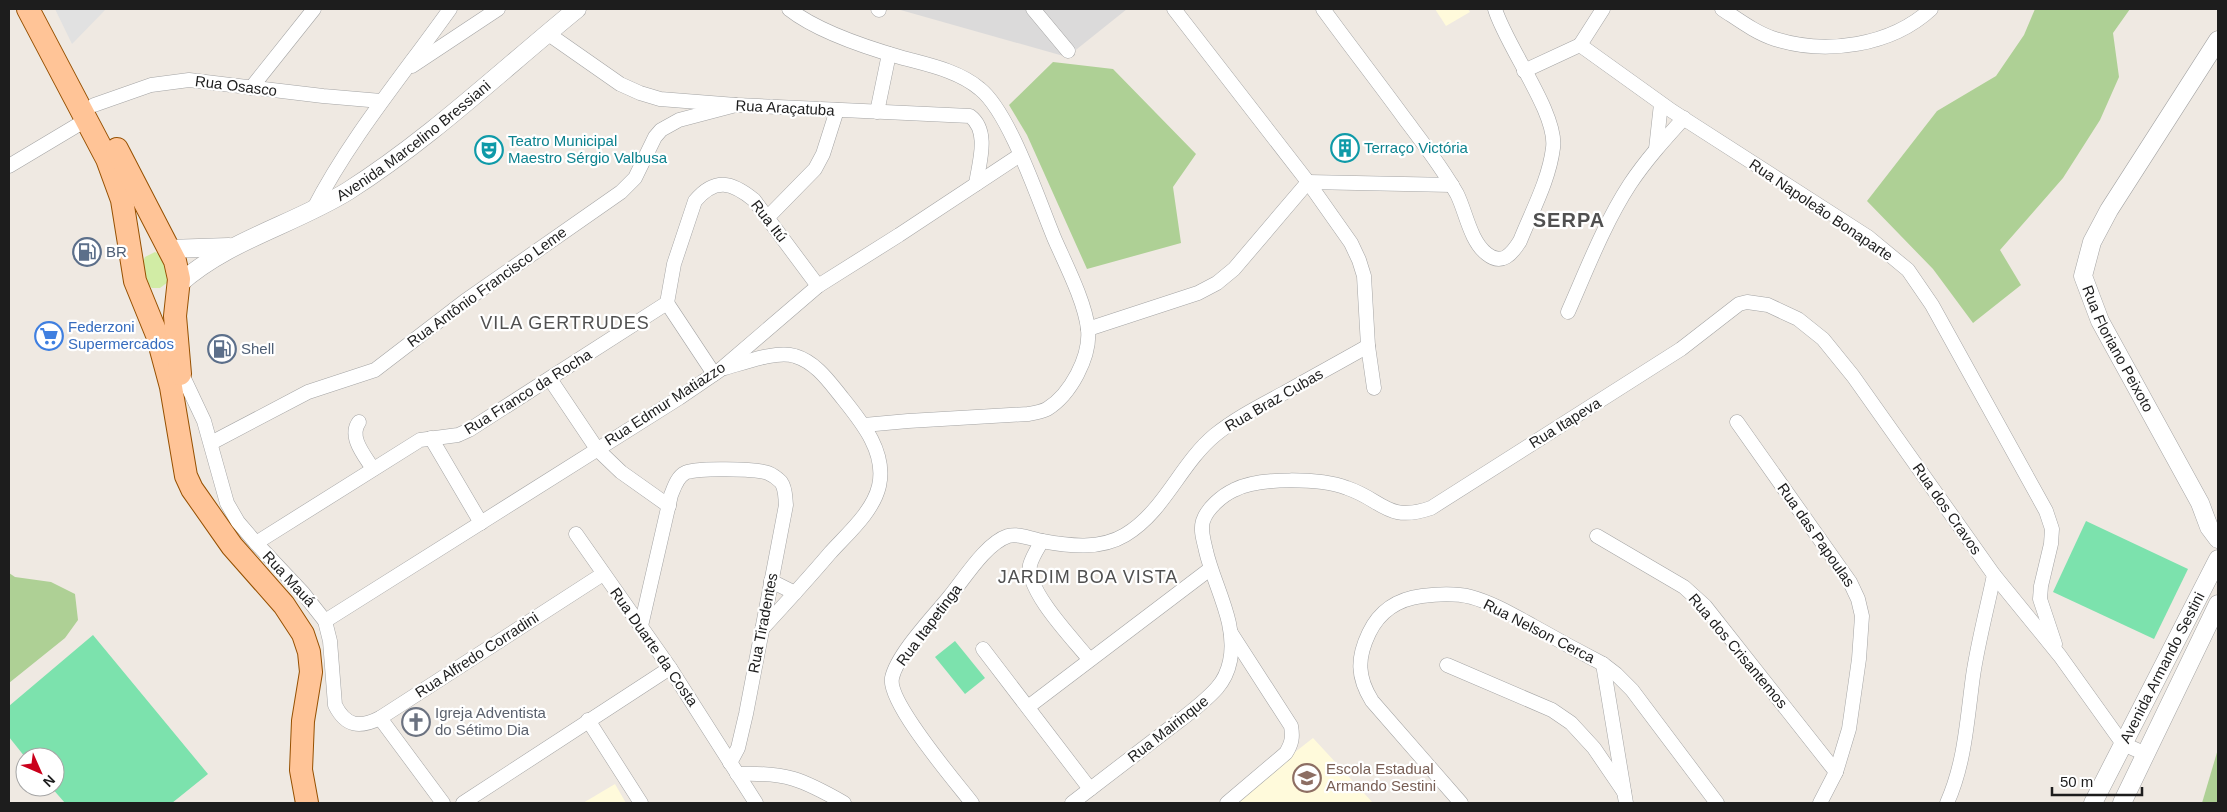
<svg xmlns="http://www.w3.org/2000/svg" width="2227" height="812" viewBox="0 0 2227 812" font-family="Arial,sans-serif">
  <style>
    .residential { fill: #dbdada }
    .education { fill: #fffadb }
    .grass { fill: #d1eca5 }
    .forest { fill: #aed095 }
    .pitch { fill: #7ce2ad }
    .parking { fill: #e1e1e1 }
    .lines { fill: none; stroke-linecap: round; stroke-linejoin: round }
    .minor-casing { stroke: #a4a4a4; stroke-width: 15 }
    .tertiary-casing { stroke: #a4a4a4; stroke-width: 19 }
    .primary-casing { stroke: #965000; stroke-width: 24 }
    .minor { stroke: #fff; stroke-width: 14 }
    .tertiary { stroke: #fff; stroke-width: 18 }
    .primary { stroke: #ffc497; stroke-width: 22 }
    .labels { text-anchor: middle; stroke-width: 4.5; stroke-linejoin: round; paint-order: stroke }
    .street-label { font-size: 15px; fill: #1d1d1d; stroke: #fff }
    .culture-label { font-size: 15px; fill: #0d838f; stroke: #fff; text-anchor: start }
    .service-label { font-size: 15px; fill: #4e5e75; stroke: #fff; text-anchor: start }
    .shop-label { font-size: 15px; fill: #366cbe; stroke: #fff; text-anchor: start }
    .worship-label { font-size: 15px; fill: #5b616d; stroke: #fff; text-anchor: start }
    .education-label { font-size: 15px; fill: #785e54; stroke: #fff; text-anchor: start }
    .quarter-label { font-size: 18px; letter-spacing: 1px; fill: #505050; stroke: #fff }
    .district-label { font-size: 20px; font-weight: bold; letter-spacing: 1px; fill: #505050; stroke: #fff }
  </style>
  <rect width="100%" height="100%" fill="#efe9e2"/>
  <!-- residential -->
  <path class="residential" d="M897,9H1127L1067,57Z"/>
  <!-- education -->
  <g class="education">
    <path d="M1435,9H1468L1470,12L1446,26Z"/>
    <path d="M1313,738L1373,803H1230Z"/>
    <path d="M615,784L626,803H583Z"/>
  </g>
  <!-- grass -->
  <path class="grass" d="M155,252L166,257L168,282L160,288H152L145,282L140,269L145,257Z"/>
  <!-- forest -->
  <g class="forest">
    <path d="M2035,9H2130L2113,33L2119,77L2100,120L2063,178L2000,250L2021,285L1973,323L1933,269L1867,201L1937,111L1996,76L2024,35Z"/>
    <path d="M1053,62L1113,69L1196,154L1173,187L1181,243L1087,269L1027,135L1009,105Z"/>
    <path d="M9,573L15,577L51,582L75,594L78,620L65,638L9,683Z"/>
    <path d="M2218,749V803H2202Z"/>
  </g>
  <!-- pitch -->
  <g class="pitch">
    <path d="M2086,521L2188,569L2154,639L2053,592Z"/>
    <path d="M93,635L208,774L172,803H65L51,787H55V757H25L9,737V706Z"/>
    <path d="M955,641L985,678L965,694L935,657Z"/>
  </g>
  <!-- parking -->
  <path class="parking" d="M55,9H106L72,44Z"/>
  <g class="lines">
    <defs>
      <g id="minor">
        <path d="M789,9C818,32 868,48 903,58C929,65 959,71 980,89C1010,113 1039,202 1055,240C1066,265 1085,302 1088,329C1091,357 1070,395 1047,409C1041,412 1034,413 1028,414L908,421L864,425"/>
        <path d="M878,9L879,10"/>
        <path d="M1033,9L1068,51"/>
        <path d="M1174,9L1308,182L1351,243L1359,260L1364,276L1368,346L1374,388"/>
        <path d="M1323,9C1350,46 1378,82 1405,119C1423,143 1442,167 1457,194C1466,212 1470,241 1487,254C1502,266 1512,254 1520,241C1532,211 1549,180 1553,148C1558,114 1506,46 1495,9"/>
        <path d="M1722,9C1739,20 1756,33 1775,39C1826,55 1891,46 1931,9"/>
        <path d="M547,33L620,84L640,93L660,99L736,105L970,116C990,131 979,163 976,184"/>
        <path d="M1580,45L1603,9"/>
        <path d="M412,66L498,9"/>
        <path d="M1524,71L1580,45L1672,111L1868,237L1908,270L1932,305L2046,511L2052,529L2051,544L2041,586L2040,599L2055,644"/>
        <path d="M251,88L314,9"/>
        <path d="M94,105L151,85L189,80L323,96L381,101"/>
        <path d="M877,112L889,54"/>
        <path d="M1656,149L1661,104"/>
        <path d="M9,166L86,120"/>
        <path d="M1308,182L1452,185"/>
        <path d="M313,210C350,138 403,75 450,9"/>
        <path d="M768,217L815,169L823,154L837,110"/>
        <path d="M667,303L674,264L695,201C715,177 732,182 754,200L818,286"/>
        <path d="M667,303L714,374"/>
        <path d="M1568,312C1587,269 1604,224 1630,184C1646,160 1665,139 1684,118"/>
        <path d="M1088,329L1198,293L1217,283L1234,269L1308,182"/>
        <path d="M179,368L204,421L227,503L238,522L256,543L303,593L325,621L330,641L335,705C346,727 360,728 380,718L603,574"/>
        <path d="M725,368C743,363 777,350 795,356C815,362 828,380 840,395C860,420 887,451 879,486C873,512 847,534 830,553C808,579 785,604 762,629"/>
        <path d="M550,379L597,449L621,472L669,506"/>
        <path d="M359,422C348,437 365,456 373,469"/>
        <path d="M1737,422L1850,582L1858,599L1862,616L1859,659L1849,729L1836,772L1820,803"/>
        <path d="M431,438L481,523"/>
        <path d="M211,443L308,392L375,370L465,301L621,192L635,178L655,137L661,130L679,120L736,105"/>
        <path d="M576,534L670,668L756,803"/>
        <path d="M1597,536L1684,587L1705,606L1836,772"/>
        <path d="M1042,541C1038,548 1032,557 1030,565C1026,591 1073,639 1089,659"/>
        <path d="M256,543L420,440L458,435L469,430L667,303"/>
        <path d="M771,581L795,593"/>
        <path d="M325,621L679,398L720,370L818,286L899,235L1020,155"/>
        <path d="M641,626L671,495C674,488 677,477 685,473C694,467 758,469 768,473C773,475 778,479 781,482C786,489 785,497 786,505L746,714L738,748L730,763"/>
        <path d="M983,649L1090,789"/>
        <path d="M1603,664L1626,803"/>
        <path d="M1447,665L1552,710L1571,723L1594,748L1624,792"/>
        <path d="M1028,707L1210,569"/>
        <path d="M380,718L443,803"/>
        <path d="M588,720L641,803"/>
        <path d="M737,774C786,772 802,779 844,803"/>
        <path d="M463,803L670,668"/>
        <path d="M972,803C955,781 887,702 892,678C897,654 934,616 950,596C964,579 986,543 1008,536C1019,533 1031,539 1042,541C1069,546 1100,550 1125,535C1165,511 1180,464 1215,435C1236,418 1260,406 1284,393C1312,377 1340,362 1368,346"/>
        <path d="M1072,803C1102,780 1132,757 1162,734C1181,719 1201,706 1217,688C1224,680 1228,671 1230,661C1238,624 1214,586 1206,551C1204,541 1200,531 1203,521C1207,508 1223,495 1234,490C1259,477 1320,478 1347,488C1383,500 1387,523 1431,508L1681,349L1739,304L1747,302L1768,305L1798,319L1823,339L1853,376L1994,575L2060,656L2123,744L2146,754"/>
        <path d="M1227,803L1286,753C1292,743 1293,737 1291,726L1231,633"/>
        <path d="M1461,803L1372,701C1357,677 1357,658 1369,633C1380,610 1398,599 1422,596C1438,594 1455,593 1471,597C1493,603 1513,615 1533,626C1556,639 1580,652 1603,664L1616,674L1632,690L1717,803"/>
        <path d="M1947,803C1965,763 1967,720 1973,676C1978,642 1987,609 1994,575"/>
      </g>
      <g id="tertiary">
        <path id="s1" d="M2218,40L2109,210L2092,242L2083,276L2100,321L2200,503L2209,527L2218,539"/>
        <path d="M168,249L229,247"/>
        <path id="s2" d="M179,284C228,240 293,225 348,191C430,139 502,70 577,9"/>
        <path id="s3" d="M2093,803L2218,559"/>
        <path d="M2122,803L2218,604"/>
      </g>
      <g id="primary">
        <path d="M28,9L107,159L122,200L135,281L157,335L171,387L186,476L192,489L232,546L284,605L303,634L309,652L311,672L303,721L301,770L307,803"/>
        <path d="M117,149L175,261L179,279L175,316L180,374"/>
      </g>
    </defs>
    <!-- minor casing -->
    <use href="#minor" class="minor-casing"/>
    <!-- tertiary casing -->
    <use href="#tertiary" class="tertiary-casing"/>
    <!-- primary casing -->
    <use href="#primary" class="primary-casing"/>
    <!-- minor -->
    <use href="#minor" class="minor"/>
    <!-- tertiary -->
    <use href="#tertiary" class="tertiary"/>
    <!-- primary -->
    <use href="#primary" class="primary"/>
  </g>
  <!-- icons -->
  <defs>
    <symbol id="building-ring" viewBox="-11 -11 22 22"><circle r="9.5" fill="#fff" stroke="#0f9aa8" stroke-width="1.5"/><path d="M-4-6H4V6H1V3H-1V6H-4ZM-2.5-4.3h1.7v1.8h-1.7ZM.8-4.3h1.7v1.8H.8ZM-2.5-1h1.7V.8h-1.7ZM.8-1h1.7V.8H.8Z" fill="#0f9aa8"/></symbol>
    <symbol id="theatre-ring" viewBox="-11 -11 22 22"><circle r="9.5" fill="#fff" stroke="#0f9aa8" stroke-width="1.5"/><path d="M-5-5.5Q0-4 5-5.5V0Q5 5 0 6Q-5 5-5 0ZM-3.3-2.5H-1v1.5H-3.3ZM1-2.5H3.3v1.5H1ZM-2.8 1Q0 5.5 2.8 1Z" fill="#0f9aa8"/></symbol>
    <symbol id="fuel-ring" viewBox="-11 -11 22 22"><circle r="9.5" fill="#fff" stroke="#5c6f8a" stroke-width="1.5"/><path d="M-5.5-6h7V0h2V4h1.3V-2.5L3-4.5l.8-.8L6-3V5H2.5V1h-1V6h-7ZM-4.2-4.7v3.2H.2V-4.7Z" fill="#5c6f8a"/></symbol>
    <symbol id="supermarket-ring" viewBox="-11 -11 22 22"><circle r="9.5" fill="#fff" stroke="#3f7fe0" stroke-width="1.5"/><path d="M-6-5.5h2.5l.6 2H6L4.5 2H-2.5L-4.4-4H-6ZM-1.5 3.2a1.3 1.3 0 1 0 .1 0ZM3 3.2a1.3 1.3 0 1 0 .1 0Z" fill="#3f7fe0"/></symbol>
    <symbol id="church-ring" viewBox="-11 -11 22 22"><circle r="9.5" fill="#fff" stroke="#6b7280" stroke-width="1.5"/><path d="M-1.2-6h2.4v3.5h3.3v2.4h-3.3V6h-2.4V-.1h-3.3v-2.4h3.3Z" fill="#6b7280"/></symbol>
    <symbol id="school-ring" viewBox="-11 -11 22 22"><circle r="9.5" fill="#fff" stroke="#8d6e63" stroke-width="1.5"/><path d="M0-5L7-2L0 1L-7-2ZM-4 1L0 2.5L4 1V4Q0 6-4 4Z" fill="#8d6e63"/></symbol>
  </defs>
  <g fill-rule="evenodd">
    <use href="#building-ring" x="1329" y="132" width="32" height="32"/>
    <use href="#theatre-ring" x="473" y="134" width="32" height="32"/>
    <use href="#fuel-ring" x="71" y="236" width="32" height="32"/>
    <use href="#supermarket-ring" x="33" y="320" width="32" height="32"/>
    <use href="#fuel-ring" x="206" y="333" width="32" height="32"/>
    <use href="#church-ring" x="400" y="706" width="32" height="32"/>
    <use href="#school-ring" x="1291" y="762" width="32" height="32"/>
  </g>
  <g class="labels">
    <!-- street labels -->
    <g class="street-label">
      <text transform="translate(236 86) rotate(7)" y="5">Rua Osasco</text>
      <text transform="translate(785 108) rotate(3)" y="5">Rua Araçatuba</text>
      <text dy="5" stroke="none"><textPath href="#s2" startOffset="276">Avenida Marcelino Bressiani</textPath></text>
      <text transform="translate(1821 210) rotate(34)" y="5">Rua Napoleão Bonaparte</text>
      <text transform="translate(769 221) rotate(52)" y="5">Rua Itú</text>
      <text transform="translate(487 287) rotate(-36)" y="5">Rua Antônio Francisco Leme</text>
      <text dy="5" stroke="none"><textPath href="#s1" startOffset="354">Rua Floriano Peixoto</textPath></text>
      <text transform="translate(528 392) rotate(-32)" y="5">Rua Franco da Rocha</text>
      <text transform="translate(1274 400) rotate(-30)" y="5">Rua Braz Cubas</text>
      <text transform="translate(665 404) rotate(-33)" y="5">Rua Edmur Matiazzo</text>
      <text transform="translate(1565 423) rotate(-32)" y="5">Rua Itapeva</text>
      <text transform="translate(1947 509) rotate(55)" y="5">Rua dos Cravos</text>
      <text transform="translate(1816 535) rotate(55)" y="5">Rua das Papoulas</text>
      <text transform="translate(289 579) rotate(47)" y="5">Rua Mauá</text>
      <text transform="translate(763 623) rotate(-79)" y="5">Rua Tiradentes</text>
      <text transform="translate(929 625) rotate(-53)" y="5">Rua Itapetinga</text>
      <text transform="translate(1539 631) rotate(27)" y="5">Rua Nelson Cerca</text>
      <text transform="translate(654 647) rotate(55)" y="5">Rua Duarte da Costa</text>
      <text transform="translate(1738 651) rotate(50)" y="5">Rua dos Crisantemos</text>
      <text transform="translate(477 655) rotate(-33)" y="5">Rua Alfredo Corradini</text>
      <text dy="5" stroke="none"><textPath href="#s3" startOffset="152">Avenida Armando Sestini</textPath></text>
      <text transform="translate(1168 729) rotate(-38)" y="5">Rua Mairinque</text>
    </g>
    <!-- culture labels -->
    <g class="culture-label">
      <text x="508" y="146">Teatro Municipal<tspan x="508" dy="17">Maestro Sérgio Valbusa</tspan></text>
      <text x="1364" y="153">Terraço Victória</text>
    </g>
    <!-- service labels -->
    <g class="service-label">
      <text x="106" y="257">BR</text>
      <text x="241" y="354">Shell</text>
    </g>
    <!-- shop labels -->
    <g class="shop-label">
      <text x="68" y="332">Federzoni<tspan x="68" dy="17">Supermercados</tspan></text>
    </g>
    <!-- worship labels -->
    <g class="worship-label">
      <text x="435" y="718">Igreja Adventista<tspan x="435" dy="17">do Sétimo Dia</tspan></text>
    </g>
    <!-- education labels -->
    <g class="education-label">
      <text x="1326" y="774">Escola Estadual<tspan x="1326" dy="17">Armando Sestini</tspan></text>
    </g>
    <!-- quarter labels -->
    <g class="quarter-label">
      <text x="565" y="329">VILA GERTRUDES</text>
      <text x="1088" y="583">JARDIM BOA VISTA</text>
    </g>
    <!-- district labels -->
    <g class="district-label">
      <text x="1569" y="227">SERPA</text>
    </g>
  </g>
  <!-- border -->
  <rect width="2227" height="812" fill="none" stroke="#1d1d1d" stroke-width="20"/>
  <!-- north arrow -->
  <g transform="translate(40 772) rotate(135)"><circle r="24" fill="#ffffff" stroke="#a5a5a5"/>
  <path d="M0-4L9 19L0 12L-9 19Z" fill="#ca001b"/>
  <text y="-8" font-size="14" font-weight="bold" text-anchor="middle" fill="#1d1d1d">N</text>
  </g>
  <!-- scale -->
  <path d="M2052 787v8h90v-8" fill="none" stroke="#1d1d1d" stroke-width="2.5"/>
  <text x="2060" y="787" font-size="15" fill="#1d1d1d" stroke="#ffffff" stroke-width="4" paint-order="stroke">50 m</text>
</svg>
